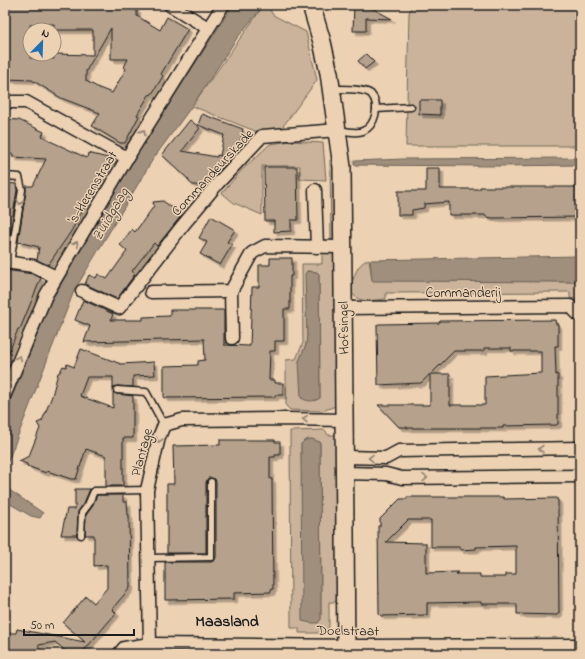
<svg xmlns="http://www.w3.org/2000/svg" width="585" height="659" viewBox="0 0 585 659" font-family="'Indie Flower',sans-serif">
  <style>
    .green { fill: #cab39a; stroke: #73685b; fill-rule: evenodd }
    .water { fill: #a08f7c; stroke: #6b6156 }
    .building { fill: #b5a18c; stroke: #1c1c1c; fill-rule: evenodd; filter: url(#shadow) }
    .lines { fill: none; stroke-linecap: round; stroke-linejoin: round }
    .lane-casing { stroke: #1c1c1c; stroke-width: 9 }
    .street-casing { stroke: #1c1c1c; stroke-width: 15 }
    .secondary-casing { stroke: #1c1c1c; stroke-width: 20 }
    .lane { stroke: #ecd1b3; stroke-width: 6 }
    .street { stroke: #ecd1b3; stroke-width: 12 }
    .secondary { stroke: #ecd1b3; stroke-width: 17 }
    .oneway { stroke: #8e806f }
    .labels { text-anchor: middle; stroke-width: 3; stroke-linejoin: round; paint-order: stroke }
    .street-label { font-size: 14px; fill: #1c1c1c; stroke: #ecd1b3 }
    .water-label { font-size: 15px; font-style: italic; fill: #4a443e; stroke: #ecd1b3 }
    .quarter-label { font-size: 16px; font-weight: bold; fill: #1c1c1c; stroke: #ecd1b3 }
  </style>
  <defs>
    <filter id="shadow"><feDropShadow dx="3.5" dy="3.5" stdDeviation="0" flood-color="#0004"/></filter>
  </defs>
  <rect width="100%" height="100%" fill="#ecd1b3"/>
  <filter id="ink" filterUnits="userSpaceOnUse"><feTurbulence type="fractalNoise" baseFrequency=".025" numOctaves="2"/><feDisplacementMap in="SourceGraphic" scale="8" xChannelSelector="R" yChannelSelector="G"/><feConvolveMatrix kernelMatrix="1 2 1 2 8 2 1 2 1" color-interpolation-filters="sRGB"/></filter>
  <g filter="url(#ink)">
    <!-- green -->
    <g class="green">
      <path d="M264,5H267L273,15L306,32L317,80L278,133L270,137L192,106Z"/>
      <path d="M412,5H580V146H406L409,13Z"/>
      <path d="M291,141L323,143L326,180L299,179L300,166H262V215L234,203L222,193L242,170L270,144Z"/>
      <path d="M330,160H335L336,241H331Z"/>
      <path d="M322,253L337,254L336,406L322,411L290,410L286,406V360L296,359L303,343L302,264H322ZM307,271L317,272L319,274L320,398L314,401L299,361L306,345L307,336Z"/>
      <path d="M369,259L372,280L580,282V300L570,298V292L386,293V299C371,300 358,305 350,290C354,277 356,264 369,259Z"/>
      <path d="M325,430L328,435H337L339,578L336,602H329V627L323,633H299V628H291L290,431ZM312,439L320,443L321,619L318,623L302,503L301,444Z"/>
    </g>
    <!-- water -->
    <g class="water">
      <path d="M233,5H264L237,38L192,106L153,159L74,291L5,469V414L50,303L136,155Z"/>
      <path d="M580,158V165L498,166L354,165V161L404,159Z"/>
      <path d="M580,256V282L372,281L370,260Z"/>
      <path d="M307,271L317,272L319,274L320,398C312,402 309,402 301,398L299,361L306,345L307,336L305,274Z"/>
      <path d="M312,439L320,442L321,619L318,623H311L302,621L301,444L305,440Z"/>
      <path d="M5,487L43,513L40,518L31,516L5,501Z"/>
    </g>
    <!-- building -->
    <g class="building">
      <path d="M5,5H135V10H137V16L160,30L167,17L188,29L161,74L163,76L152,94L149,95L137,115L139,116L125,143H120L92,126L100,113L61,98L32,80L5,79ZM54,24V30H93V55L54,54V59L30,58V25ZM111,28V59H128L124,67L126,69L112,93L99,88L86,81V71Z"/>
      <path d="M354,5H366L392,19L366,18V31H353Z"/>
      <path d="M366,54L374,62L365,69L358,61Z"/>
      <path d="M419,100H440V115L419,114Z"/>
      <path d="M202,114L243,129L239,149L237,152H235L232,158L220,156L224,135L198,125Z"/>
      <path d="M5,119L19,120L44,132L42,136L50,140V141L87,158L88,153L112,159L70,233L48,265L37,260L39,247L18,242L26,191V186H33L46,159L13,157V154H8L9,137H5Z"/>
      <path d="M190,120L200,128L182,151L217,157V155L231,158L202,190L196,185H193L189,182L188,179L162,155Z"/>
      <path d="M264,167H297L298,220H291V231L274,232V221H265Z"/>
      <path d="M426,168H440V189H480V187H580V217L493,218L486,217V215H449V202L424,204V208L412,210V215H398V191H426Z"/>
      <path d="M5,183L16,184L17,190L9,239L5,238Z"/>
      <path d="M163,201L182,215L157,246L154,243L132,271L135,274L117,299L85,284L89,275L96,278L98,274L107,279L127,251L120,245L132,229L135,232L154,206L153,202Z"/>
      <path d="M211,216L235,230L227,242L232,245L220,265L200,254L207,242L199,238Z"/>
      <path d="M270,258H292V276H290V309H284V341H275V351H270L269,380H275V383H283V395H275V397L164,398V366L198,365V361L205,360L204,339L84,342L90,326L75,320L83,300L113,314L111,320H143V317L170,316V310H224V345L250,346L252,287H259V265H270Z"/>
      <path d="M5,270L33,274L41,278L20,329H18L6,360Z"/>
      <path d="M555,320L556,324H558V346H555L556,375H558V424L556,425L503,426V428H407V427H399L378,405H430V374L421,383L378,385L377,325L379,324L439,323L440,321ZM484,348H511V351H541V373L485,376V405H450V374H431L454,351H484Z"/>
      <path d="M81,349L121,364L154,362L155,375L133,376V387L117,386L113,389V377H87L80,396L113,408V392L117,394L133,396V438H123V486H106V456L86,449L76,479H71L47,471L46,473L27,466V464L19,461L29,456L40,428L37,423L42,421L52,396L58,373L60,372L63,366L66,367L67,364L74,367Z"/>
      <path d="M220,440H275V442H280V455H275V457H270V479H272L273,589H271V592L234,593V599L165,600V562H211L215,560L216,557V482L215,479L211,478H208L206,482V553H167V484H174L173,446L220,445Z"/>
      <path d="M75,489H90L84,503L78,512L77,535H61L67,509H75Z"/>
      <path d="M97,495H123V502H127L128,515H129L130,588L112,609L116,613L81,654H69L55,642L39,645L37,654H5V649L8,642L9,633H16L17,629L85,642L63,623L86,596L94,603L107,588V565L94,566V535H85L86,515L92,507Z"/>
      <path d="M407,497H503L504,499L557,498V500H558L559,613L557,615L517,614V604H481V602L427,603V615L381,616L379,614L378,526H380V519L400,499H407ZM408,520H431V547H460V550L476,549V547L516,546V574H506V577H480V574H456L458,572L426,573V543L386,542Z"/>
    </g>
    <g class="lines">
      <defs>
        <g id="lane">
          <path d="M332,89C341,89 364,88 371,94C381,105 375,126 363,131C356,134 345,131 338,130"/>
          <path d="M376,109L411,107"/>
          <path d="M5,176L19,177L22,190L10,263"/>
          <path d="M117,390L146,392L164,425"/>
          <path d="M81,535L82,513L88,505L94,491L147,490"/>
          <path d="M149,558L211,557V482"/>
        </g>
        <g id="street">
          <path d="M170,5L208,28"/>
          <path d="M5,102H26L127,158"/>
          <path d="M315,190L317,247"/>
          <path d="M5,262L33,266L56,277"/>
          <path d="M82,291L119,308L183,225L218,183L262,136L338,130"/>
          <path d="M231,291L232,338"/>
          <path d="M151,292L231,291L252,253L265,246L343,247"/>
          <path d="M343,308L570,306L580,316"/>
          <path d="M5,394L46,295L127,158L223,5"/>
          <path d="M345,457L386,458L399,451L580,448"/>
          <path d="M344,473L386,474L402,478L580,476"/>
          <path d="M150,644L147,490L159,437L164,425L182,420L286,419L344,420"/>
          <path d="M119,654L124,648L150,644L365,646L580,645"/>
        </g>
        <path id="secondary" d="M311,5L322,42L329,73L342,167L346,654"/>
      </defs>
      <!-- lane casing -->
      <use href="#lane" class="lane-casing"/>
      <!-- street casing -->
      <use href="#street" class="street-casing"/>
      <!-- secondary casing -->
      <use href="#secondary" class="secondary-casing"/>
      <!-- lane -->
      <use href="#lane" class="lane"/>
      <!-- street -->
      <use href="#street" class="street"/>
      <!-- secondary -->
      <use href="#secondary" class="secondary"/>
    </g>
    <!-- one-way arrows -->
    <defs><path id="oneway-chevron" d="M-2-3.5L2.5 0L-2 3.5" fill="none" stroke-width="1.6" stroke-linecap="round" stroke-linejoin="round"/></defs>
    <g class="oneway">
      <use href="#oneway-chevron" transform="translate(143 132) rotate(-58)"/>
      <use href="#oneway-chevron" transform="translate(20 202) rotate(99)"/>
      <use href="#oneway-chevron" transform="translate(76 244) rotate(-59)"/>
      <use href="#oneway-chevron" transform="translate(19 358) rotate(-68)"/>
      <use href="#oneway-chevron" transform="translate(305 419) rotate(-179)"/>
      <use href="#oneway-chevron" transform="translate(159 440) rotate(106)"/>
      <use href="#oneway-chevron" transform="translate(541 449) rotate(179)"/>
      <use href="#oneway-chevron" transform="translate(371 458) rotate(-178)"/>
      <use href="#oneway-chevron" transform="translate(425 478) rotate(-1)"/>
    </g>
  </g>
  <g class="labels">
    <!-- street labels -->
    <g class="street-label">
      <text transform="translate(212 172) rotate(-47)" y="5">Commandeurskade</text>
      <text transform="translate(92 187) rotate(-59)" y="5">'s-Herenstraat</text>
      <text x="463" y="297">Commanderij</text>
      <text transform="translate(343 328) rotate(-91)" y="5">Hofsingel</text>
      <text transform="translate(141 452) rotate(-75)" y="5">Plantage</text>
      <text transform="translate(348 630) rotate(1)" y="5">Doelstraat</text>
    </g>
    <!-- water labels -->
    <g class="water-label">
      <text transform="translate(110 214) rotate(-60)" y="5">Zuidgaag</text>
    </g>
    <!-- quarter labels -->
    <g class="quarter-label">
      <text x="227" y="626">Maasland</text>
    </g>
  </g>
  <!-- margin -->
  <rect width="585" height="659" fill="none" stroke="#ecd1b3" stroke-width="20"/>
  <rect x="10" y="10" width="565" height="639" fill="none" stroke="#1c1c1c" stroke-width="1.5" filter="url(#ink)"/>
  <!-- north arrow -->
  <g transform="translate(42 42) rotate(23)"><circle r="19" fill="#ecd1b3" stroke="#998977"/>
  <path d="M0-3L7 15L0 10L-7 15Z" fill="#1f6fb2"/>
  <text y="-6" font-size="11" font-weight="bold" text-anchor="middle" fill="#1c1c1c">N</text>
  </g>
  <!-- scale -->
  <path d="M24 629v6h110v-6" fill="none" stroke="#1c1c1c" stroke-width="2"/>
  <text x="30" y="629" font-size="12" fill="#1c1c1c" stroke="#ecd1b3" stroke-width="3" paint-order="stroke">50 m</text>
</svg>
